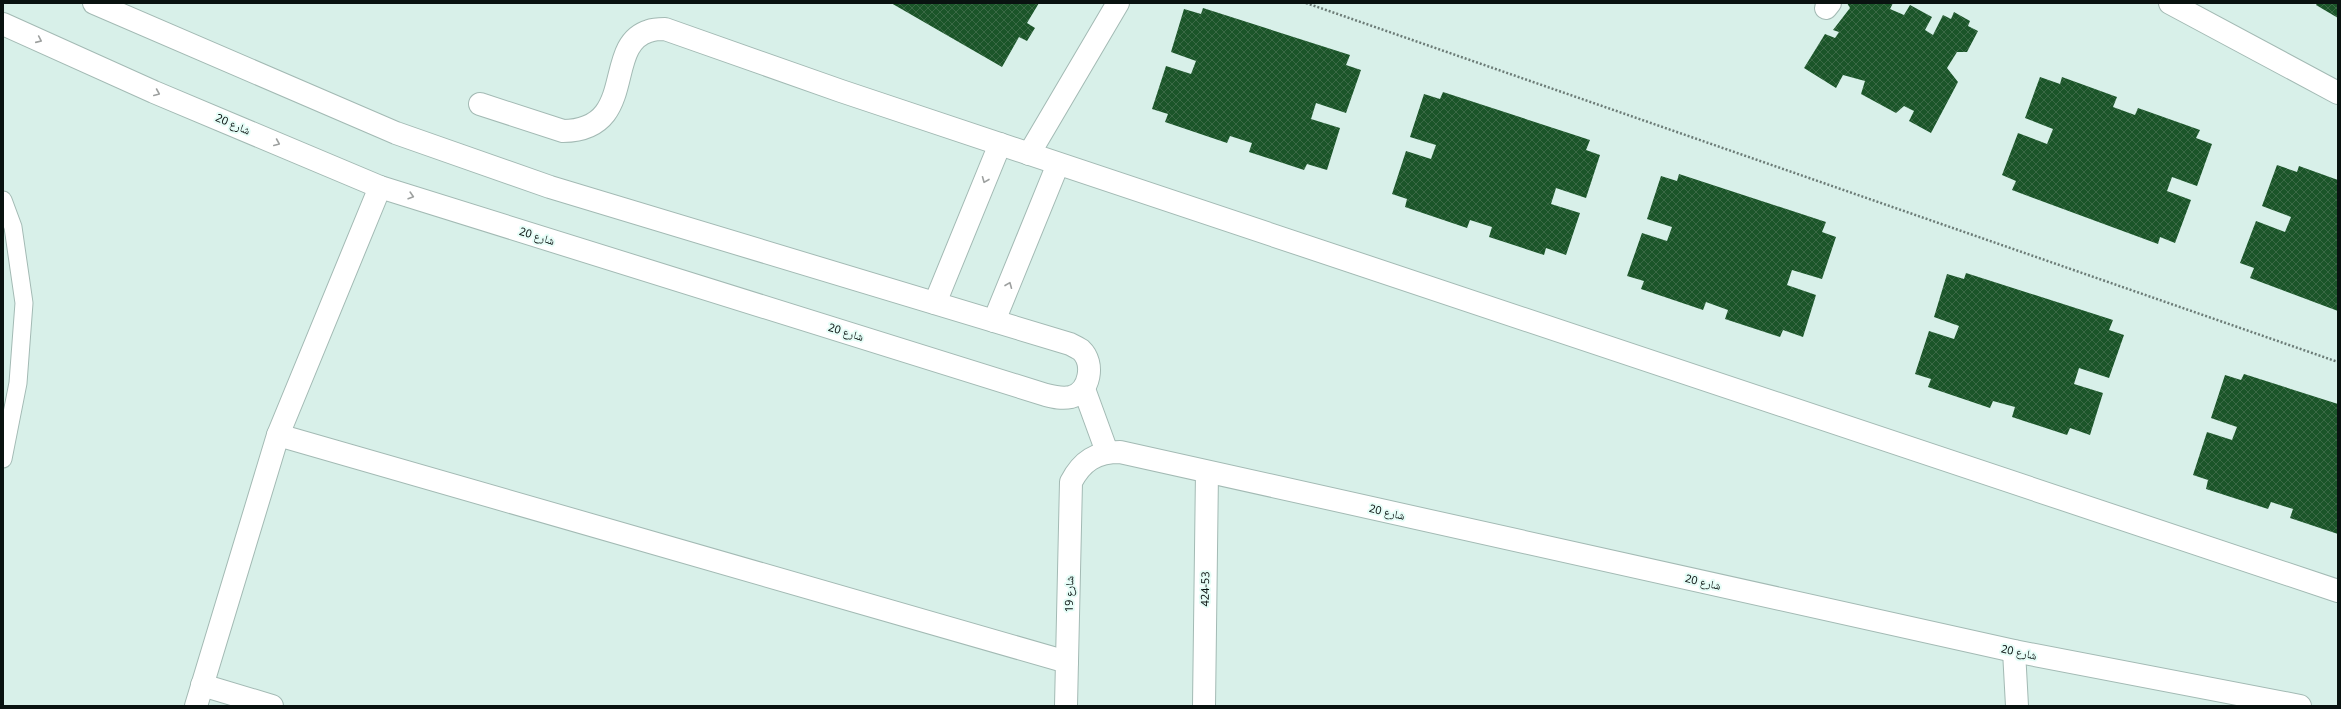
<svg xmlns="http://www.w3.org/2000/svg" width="2341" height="709" viewBox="0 0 2341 709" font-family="'Noto Sans','Noto Naskh Arabic',sans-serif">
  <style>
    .building { fill: url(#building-cross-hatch) }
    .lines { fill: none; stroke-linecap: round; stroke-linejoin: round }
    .service-casing { stroke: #a3bab4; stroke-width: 19 }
    .minor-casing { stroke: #a3bab4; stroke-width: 24 }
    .path { stroke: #6c7c77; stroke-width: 2.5; stroke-dasharray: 2 2; stroke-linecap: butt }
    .service { stroke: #fff; stroke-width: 17 }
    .minor { stroke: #fff; stroke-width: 22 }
    .oneway { stroke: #9da09f }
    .labels { text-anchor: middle; stroke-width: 4; stroke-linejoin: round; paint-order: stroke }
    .street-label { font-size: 11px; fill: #091210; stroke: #e5fdf7 }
  </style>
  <defs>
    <pattern id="building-cross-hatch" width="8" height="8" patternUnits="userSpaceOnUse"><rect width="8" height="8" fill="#1b5529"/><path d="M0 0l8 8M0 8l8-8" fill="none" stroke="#3a6945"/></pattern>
  </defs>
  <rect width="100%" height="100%" fill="#d8f0e9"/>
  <!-- building -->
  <g class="building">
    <path d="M891,3H1039L1027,23L1035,28L1027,41L1019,37L1002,67Z"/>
    <path d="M1847,3H1893L1890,9L1904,15L1910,5L1932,17L1925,30L1933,35L1943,15L1951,19L1954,12L1970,21L1968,26L1978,31L1967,52H1957L1947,68L1958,82L1931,133L1909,121L1914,111L1904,106L1896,113L1861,94L1865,81L1843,75L1836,88L1804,68L1825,34L1835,38L1839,32L1833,30L1850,8Z"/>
    <path d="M2317,3H2338V18L2316,5Z"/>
    <path d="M1203,8L1350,55L1346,65L1361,70L1346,113L1316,103L1311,119L1340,128L1327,170L1307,164L1304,170L1249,152L1252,143L1230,136L1227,143L1165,122L1168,114L1152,109L1166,66L1191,74L1196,61L1171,52L1184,9L1201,14Z"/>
    <path d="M2040,77L2060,84L2062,77L2117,97L2113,107L2135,115L2138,108L2200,130L2196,138L2212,144L2197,186L2172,177L2167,191L2191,200L2175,243L2160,237L2158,244L2012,190L2016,181L2002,175L2018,133L2047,144L2053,129L2025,118Z"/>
    <path d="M1443,92L1590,140L1586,150L1600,155L1586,198L1556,188L1551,204L1580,213L1566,255L1546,248L1544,255L1489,237L1492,227L1470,220L1467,228L1405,207L1407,199L1392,194L1406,151L1431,159L1436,145L1410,137L1424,94L1440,99Z"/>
    <path d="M2277,165L2297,172L2299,166L2338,180V311L2250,278L2254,268L2240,263L2256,221L2285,232L2291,217L2262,206Z"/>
    <path d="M1679,174L1826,222L1822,232L1836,237L1822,279L1792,270L1787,285L1816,295L1803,337L1783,330L1780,337L1725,319L1728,310L1706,302L1703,310L1641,289L1644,281L1627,276L1642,233L1667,241L1672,227L1647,219L1661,176L1677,181Z"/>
    <path d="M1966,273L2113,320L2109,330L2124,335L2109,378L2079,368L2074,384L2103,393L2090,435L2070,428L2067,435L2012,417L2015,407L1993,401L1990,408L1928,387L1931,379L1915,374L1929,331L1954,339L1959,326L1934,317L1947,274L1964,279Z"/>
    <path d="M2244,374L2338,404V534L2290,518L2293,509L2271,502L2268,509L2206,489L2208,480L2193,475L2207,432L2232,440L2237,427L2211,418L2225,375L2241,380Z"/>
  </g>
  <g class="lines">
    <defs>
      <path id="service" d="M3,200L13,227L24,303L18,383L3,459"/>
      <g id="minor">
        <path d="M2170,3L2338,93"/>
        <path d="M1826,8L1830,3"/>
        <path d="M3,24L154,92L380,187L1046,395C1054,397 1062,399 1071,397C1090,392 1095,363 1081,350C1078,348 1074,346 1070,344L550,187L396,133L94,3"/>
        <path d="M480,104L563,131C639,130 602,45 649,31C654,29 660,29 665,29L841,91L2338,591"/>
        <path d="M1029,154L1118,3"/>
        <path d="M935,303L1000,144"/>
        <path d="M994,321L1058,164"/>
        <path d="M1084,389L1107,452"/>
        <path d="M278,435L1067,662"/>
        <path d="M2014,651L2017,706"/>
        <path d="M202,685L272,706"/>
        <path d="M196,706L278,435L380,187"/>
        <path d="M1066,706L1071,482C1082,461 1096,452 1120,452L2014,651L2300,706"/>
        <path d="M1204,706L1207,472"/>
      </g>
    </defs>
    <!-- service casing -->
    <use href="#service" class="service-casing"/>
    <!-- minor casing -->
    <use href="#minor" class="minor-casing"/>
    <!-- path -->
    <path class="path" d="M1306,3L2338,362"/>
    <!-- service -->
    <use href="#service" class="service"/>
    <!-- minor -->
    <use href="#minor" class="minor"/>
  </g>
  <!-- one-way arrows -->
  <defs><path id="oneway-chevron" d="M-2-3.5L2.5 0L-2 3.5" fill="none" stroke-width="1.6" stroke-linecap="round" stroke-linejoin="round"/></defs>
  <g class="oneway">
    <use href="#oneway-chevron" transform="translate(39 40) rotate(24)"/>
    <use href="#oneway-chevron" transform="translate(157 93) rotate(23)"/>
    <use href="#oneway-chevron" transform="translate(277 143) rotate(23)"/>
    <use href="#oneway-chevron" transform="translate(985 180) rotate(112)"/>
    <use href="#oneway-chevron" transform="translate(411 196) rotate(17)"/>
    <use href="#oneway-chevron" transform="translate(1009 285) rotate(-68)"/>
  </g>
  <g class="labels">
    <!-- street labels -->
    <g class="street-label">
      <text transform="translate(233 124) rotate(23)" y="4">شارع 20</text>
      <text transform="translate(537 236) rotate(17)" y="4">شارع 20</text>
      <text transform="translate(846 332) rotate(17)" y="4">شارع 20</text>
      <text transform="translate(1387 512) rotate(13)" y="4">شارع 20</text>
      <text transform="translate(1703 582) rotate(13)" y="4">شارع 20</text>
      <text transform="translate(1205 589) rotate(-89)" y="4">424-53</text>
      <text transform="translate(1069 594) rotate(-89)" y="4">شارع 19</text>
      <text transform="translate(2019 652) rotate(12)" y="4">شارع 20</text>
    </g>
  </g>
  <!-- border -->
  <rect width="2341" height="709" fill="none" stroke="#091210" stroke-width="8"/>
</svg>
